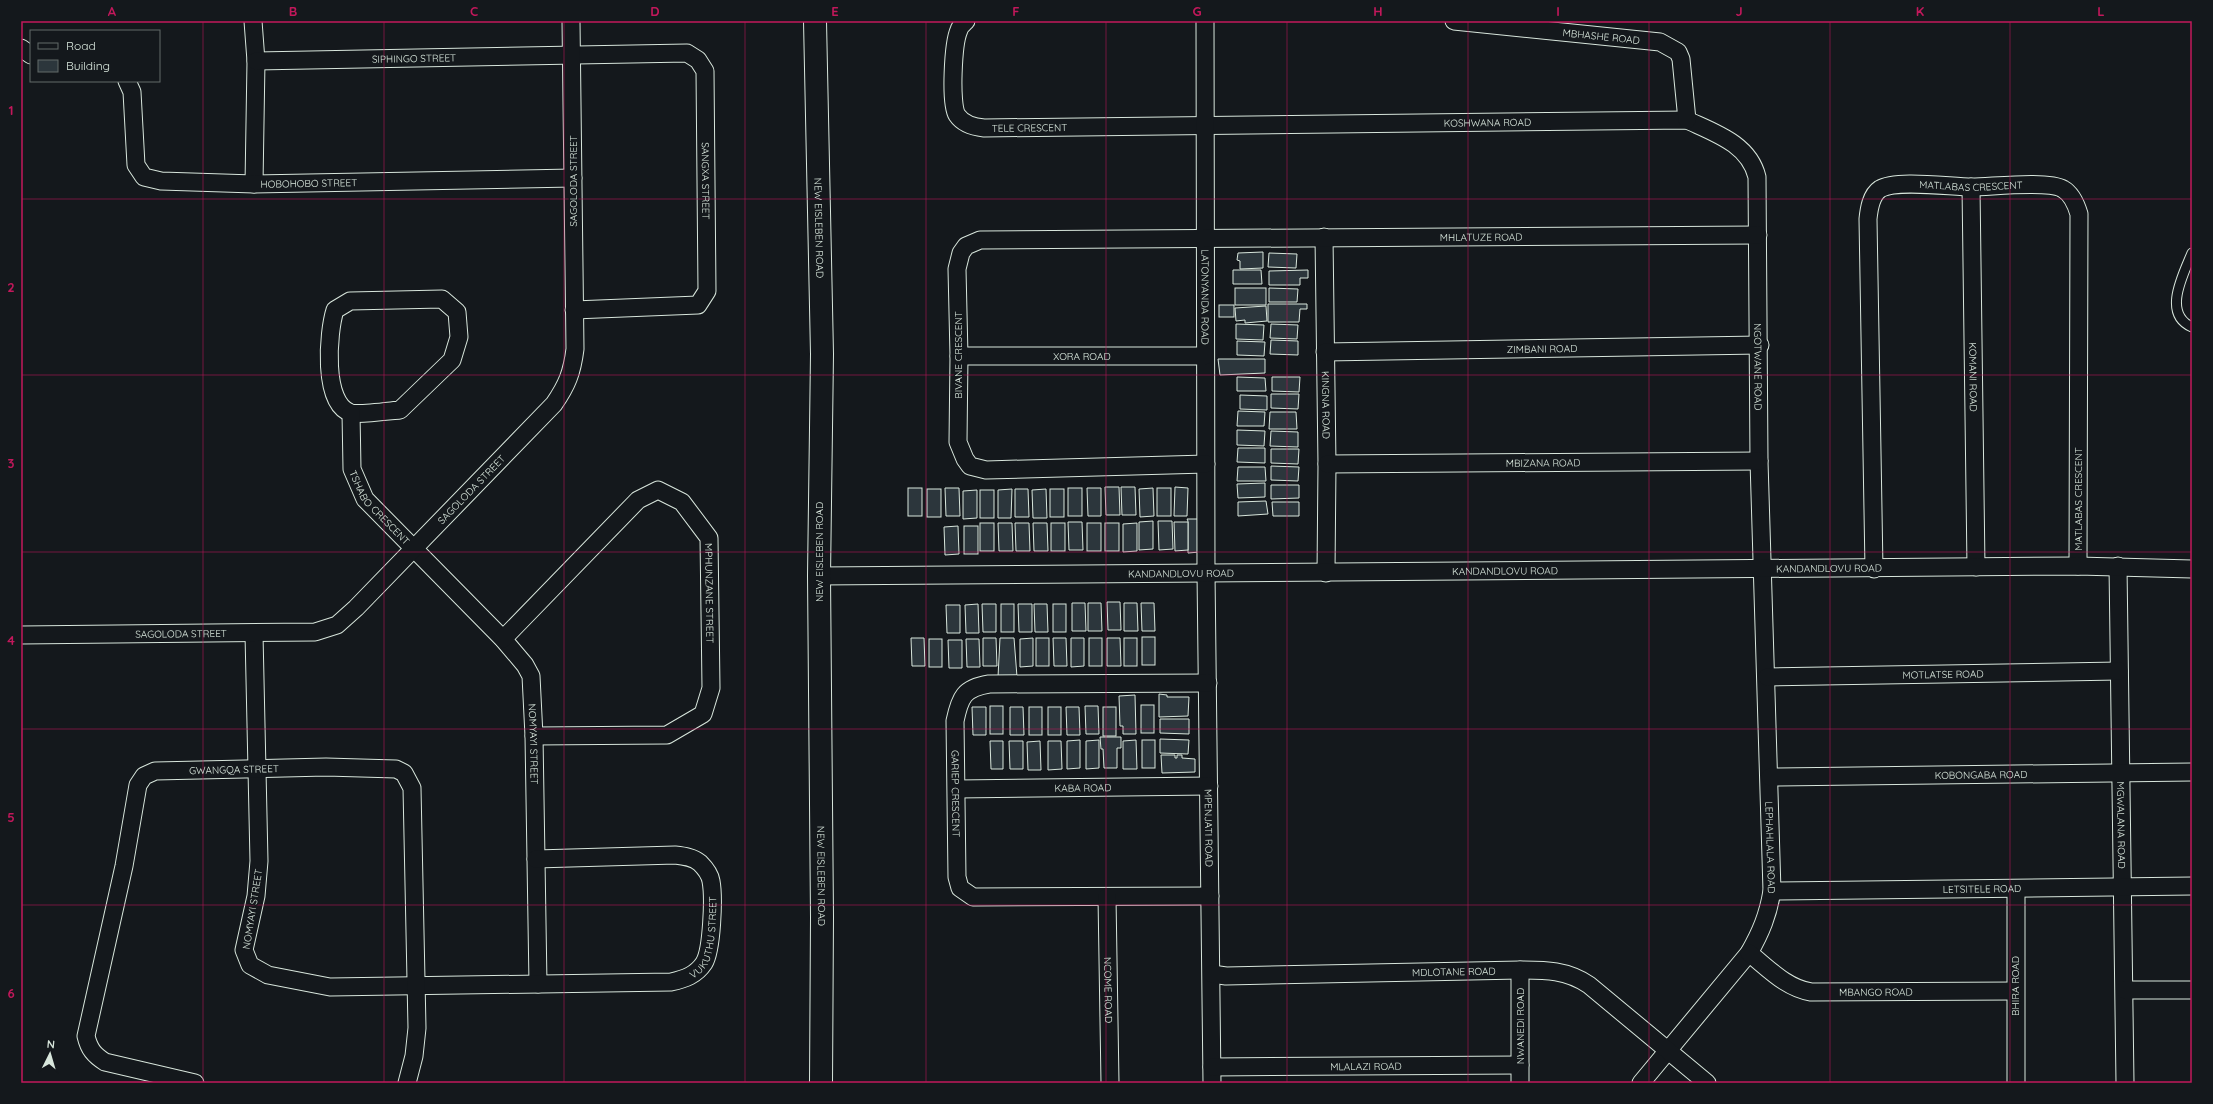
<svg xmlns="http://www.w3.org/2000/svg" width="2213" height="1104" viewBox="0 0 2213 1104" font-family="Quicksand,sans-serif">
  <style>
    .building { fill: #2c363c; stroke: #d8e6dc }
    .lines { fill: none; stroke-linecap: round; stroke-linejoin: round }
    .service-casing { stroke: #d8e6dc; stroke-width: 11 }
    .minor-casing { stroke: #d8e6dc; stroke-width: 19 }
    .secondary-casing { stroke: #d8e6dc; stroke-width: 24 }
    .service { stroke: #14181c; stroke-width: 9 }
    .minor { stroke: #14181c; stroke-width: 17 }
    .secondary { stroke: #14181c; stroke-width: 22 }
    .grid { fill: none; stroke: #c2185b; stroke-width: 1; stroke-opacity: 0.55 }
    .labels { text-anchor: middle; stroke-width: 3; stroke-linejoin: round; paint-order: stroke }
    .street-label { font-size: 10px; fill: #d8e6dc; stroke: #14181c }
    .neatline { fill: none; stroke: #c2185b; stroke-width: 1.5 }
    .grid-label { font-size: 13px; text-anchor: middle; font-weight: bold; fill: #c2185b }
  </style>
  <rect width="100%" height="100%" fill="#14181c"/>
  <!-- building -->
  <g class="building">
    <path d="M1263,252V268L1240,269V261L1237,260L1238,253Z"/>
    <path d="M1269,253L1297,254L1296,268L1268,267Z"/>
    <path d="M1233,270H1261L1262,284H1233Z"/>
    <path d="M1308,270V278H1300V285H1269V271Z"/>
    <rect x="1235" y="288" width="31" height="17"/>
    <path d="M1269,288L1298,289L1297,302H1269Z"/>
    <path d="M1268,304H1307V309H1300L1299,322H1268Z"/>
    <rect x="1219" y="305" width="15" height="12"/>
    <path d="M1266,306L1267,321L1245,323V320L1236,321L1235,308Z"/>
    <path d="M1236,324L1264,325L1263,340L1236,339Z"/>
    <path d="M1271,324L1298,325L1297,339L1270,338Z"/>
    <path d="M1271,340L1298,341V355L1270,354Z"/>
    <path d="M1237,341L1265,342L1264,356L1237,355Z"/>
    <path d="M1218,359H1265V373L1220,375Z"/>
    <path d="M1237,377L1265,378L1266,391H1237Z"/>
    <path d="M1272,377H1300L1299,392L1272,391Z"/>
    <path d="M1271,394H1299L1298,409L1271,408Z"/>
    <path d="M1240,395L1267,396V410L1240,409Z"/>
    <path d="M1238,411L1265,412L1264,426H1237Z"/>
    <path d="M1270,412H1296L1297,429H1269Z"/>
    <path d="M1237,430L1265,431L1264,446L1237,445Z"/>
    <path d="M1271,431L1298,432V447L1270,446Z"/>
    <path d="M1238,448H1265V463L1237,462Z"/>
    <path d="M1271,449H1299L1298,464L1271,463Z"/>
    <path d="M1271,466L1299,467L1298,481L1271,480Z"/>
    <path d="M1238,467H1265L1266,481H1237Z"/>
    <path d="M1265,483V497L1238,498L1237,484Z"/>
    <path d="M1271,485H1299V498L1271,499Z"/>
    <path d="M1105,487H1119L1120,515H1106Z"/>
    <path d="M1121,487H1135L1136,515H1122Z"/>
    <path d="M1175,487L1188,488L1187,516H1174Z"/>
    <rect x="908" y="488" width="14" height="28"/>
    <path d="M945,488H959L960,516H946Z"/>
    <rect x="1068" y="488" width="14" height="28"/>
    <path d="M1087,488H1101V516H1088Z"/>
    <path d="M1153,488L1154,516L1140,517L1139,489Z"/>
    <rect x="1157" y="488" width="14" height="28"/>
    <rect x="927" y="489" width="14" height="28"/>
    <path d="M1012,489L1011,518H998V490Z"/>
    <path d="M1015,489H1028L1029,517H1015Z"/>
    <path d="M1046,489L1047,518H1033L1032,490Z"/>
    <rect x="1050" y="489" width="14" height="28"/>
    <path d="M977,490V518L963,519V491Z"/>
    <rect x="980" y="490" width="14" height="28"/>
    <path d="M1266,501L1268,514L1238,516V502Z"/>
    <path d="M1272,502H1299V516H1273Z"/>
    <path d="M1187,519H1199L1200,552L1188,553V521Z"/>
    <path d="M1153,521V549L1139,550V522Z"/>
    <path d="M1158,521H1172L1173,549L1159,550Z"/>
    <path d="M1068,522H1082L1083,550H1069Z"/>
    <path d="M1174,522H1188V550L1175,551Z"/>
    <rect x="980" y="523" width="14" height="28"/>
    <path d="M998,523H1012L1013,551H999Z"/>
    <path d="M1015,523H1029L1030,551H1016Z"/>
    <path d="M1033,523H1047L1048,551H1034Z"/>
    <rect x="1051" y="523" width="14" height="28"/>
    <rect x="1087" y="523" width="14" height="28"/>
    <rect x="1105" y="523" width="14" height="28"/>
    <path d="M1137,523V551L1123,552V524Z"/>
    <path d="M958,526L959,554L945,555L944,527Z"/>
    <rect x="964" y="526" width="14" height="28"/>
    <path d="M1107,602H1120L1121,630H1108Z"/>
    <path d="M1072,603H1085L1086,631H1072Z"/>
    <path d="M1088,603H1101L1102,631H1088Z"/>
    <path d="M1124,603H1137L1138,631H1124Z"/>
    <path d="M1141,603H1154L1155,631H1142Z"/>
    <path d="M978,604L979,633H966L965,605Z"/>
    <path d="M982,604H996V632H983Z"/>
    <rect x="1001" y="604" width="13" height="28"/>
    <path d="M1018,604H1032V632H1019Z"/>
    <path d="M1034,604H1047L1048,632H1035Z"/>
    <rect x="1053" y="604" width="13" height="28"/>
    <path d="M946,605H960V633H947Z"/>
    <rect x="1142" y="637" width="13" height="28"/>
    <path d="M911,638H924L925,666H912Z"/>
    <path d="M983,638H996L997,666H983Z"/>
    <path d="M1000,638H1014L1017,677H998Z"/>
    <path d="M1033,638V666L1020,667V639Z"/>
    <rect x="1036" y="638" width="13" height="28"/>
    <path d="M1053,638H1066L1067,666H1054Z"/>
    <path d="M1071,638H1084V666L1071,667Z"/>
    <rect x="1089" y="638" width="13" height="28"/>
    <path d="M1107,638H1120L1121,666H1107Z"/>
    <rect x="1124" y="638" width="13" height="28"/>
    <rect x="929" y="639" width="13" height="28"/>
    <path d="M966,639H979L980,667H967Z"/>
    <path d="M948,640H962V668H949Z"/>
    <path d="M1159,694L1167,695V697H1189L1188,716L1159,717Z"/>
    <path d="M1135,695L1136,734H1123V726H1120L1119,696Z"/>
    <rect x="1141" y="705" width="13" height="28"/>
    <rect x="990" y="706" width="13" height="28"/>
    <path d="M1085,706H1098L1099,734H1086Z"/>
    <path d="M972,707H986V735H973Z"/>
    <path d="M1010,707H1023L1024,735H1010Z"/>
    <rect x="1029" y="707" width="13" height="28"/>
    <rect x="1048" y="707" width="13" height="28"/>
    <path d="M1066,707H1079L1080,735H1067Z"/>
    <rect x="1103" y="707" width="13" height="29"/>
    <path d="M1160,719H1189V734L1160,733Z"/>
    <path d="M1100,737H1121V748H1117V768H1104L1103,749H1101Z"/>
    <path d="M1160,739L1189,740L1188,754L1160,753Z"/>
    <path d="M1080,740V768L1067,769V741Z"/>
    <path d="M1099,740V768L1086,769V741Z"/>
    <path d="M1136,740L1137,769H1123V741Z"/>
    <rect x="1142" y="740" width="13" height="28"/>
    <path d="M990,741H1003V769H991Z"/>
    <path d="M1009,741H1023V769H1010Z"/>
    <path d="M1040,741L1041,770H1028L1027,742Z"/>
    <path d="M1048,741H1061L1062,769L1048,770Z"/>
    <path d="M1161,755H1175V758H1177V755H1182V758L1195,759V772L1162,773Z"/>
  </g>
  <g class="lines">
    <defs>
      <path id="service" d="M2192,253C2183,275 2162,314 2192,327"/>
      <g id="minor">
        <path d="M253,21L256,61L254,184"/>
        <path id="s1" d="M966,21C963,24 960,26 959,30C953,43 950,104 957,115C963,124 974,127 984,128L1687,120C1715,133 1749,144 1757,177L1759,461L1772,891C1768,915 1761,932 1749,953L1641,1083"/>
        <path id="s2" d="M1205,21L1206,573L1212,1083"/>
        <path id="s3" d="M1454,21L1660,42L1678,52L1681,59L1687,120"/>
        <path d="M21,48L31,55"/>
        <path id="s4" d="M256,61L687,53L698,60L705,71L707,291L698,305L574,310"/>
        <path id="s5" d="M127,81L132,92L136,165L144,177L161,181L254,184L573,178"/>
        <path id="s6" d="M1971,187L1976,567"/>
        <path id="s7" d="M1324,237L1327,464L1326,573"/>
        <path d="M442,299L457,312L459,337L452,360L400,410C389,411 359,415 351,413C322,404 328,332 335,310L350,301Z"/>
        <path id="s8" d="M1325,352L1760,345"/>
        <path id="s9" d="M959,356H1205"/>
        <path id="s10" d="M351,413L352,469L365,499L503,639L525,665L531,676L534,736L538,984"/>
        <path id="s11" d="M1206,464L986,470L970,466L965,459L958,442L959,356L957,269L961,253L966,246L980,240L1758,235"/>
        <path id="s12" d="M1327,464L1759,461"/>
        <path id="s13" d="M2118,566L2125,1083"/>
        <path id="s14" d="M1874,569L1868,219C1869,209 1871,195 1880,189C1896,179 1951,187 1972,187C1991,187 2048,180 2063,189C2072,194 2076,204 2079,214L2078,566"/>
        <path id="s15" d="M819,576L2078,566L2192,569"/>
        <path id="s16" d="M254,634L259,861L256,896L244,950L250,965L268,975L330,987L671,982C685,979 696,975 704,963C712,950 714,897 711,881C710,875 705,868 700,863C693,857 684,856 675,855L536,859"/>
        <path id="s17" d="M21,635L315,632L337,625L356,608L554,404C567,385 572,373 575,349L571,21"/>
        <path id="s18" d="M503,639L638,500L658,490L682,502L709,538L711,688L703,714L667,735L534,736"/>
        <path id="s19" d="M1767,677L2119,671"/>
        <path id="s20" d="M1208,683L989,684C964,688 960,697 955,721L957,877L960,888L973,897L1210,896"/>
        <path id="s21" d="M1770,777L2192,772"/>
        <path id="s22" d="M957,789L1209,786"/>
        <path id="s23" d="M1772,891L2192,886"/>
        <path id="s24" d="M1107,897L1110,1083"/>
        <path id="s25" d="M1749,953C1768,968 1786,988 1811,992L2015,991"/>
        <path id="s26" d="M1212,974L1226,976L1520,970C1546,970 1567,970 1589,985L1707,1083"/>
        <path d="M2125,990H2192"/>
        <path id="s27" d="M1212,1067L1520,1065"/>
        <path id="s28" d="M195,1083L105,1062C94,1055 89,1049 86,1036L124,866L138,785L144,776L155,771L326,767L396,769L404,773L412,788L417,1028L414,1056L407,1083"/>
        <path d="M1520,1083V970"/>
        <path d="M2016,1083V889"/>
      </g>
      <g id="secondary">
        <path id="s29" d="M815,21L822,354L819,576L822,917L821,1083"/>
      </g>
    </defs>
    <!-- service casing -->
    <use href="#service" class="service-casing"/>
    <!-- minor casing -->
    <use href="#minor" class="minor-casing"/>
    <!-- secondary casing -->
    <use href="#secondary" class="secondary-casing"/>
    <!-- service -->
    <use href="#service" class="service"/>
    <!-- minor -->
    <use href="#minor" class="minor"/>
    <!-- secondary -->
    <use href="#secondary" class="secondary"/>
  </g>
  <!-- grid -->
  <path class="grid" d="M203,21V1083M384,21V1083M564,21V1083M745,21V1083M926,21V1083M1106,21V1083M1287,21V1083M1468,21V1083M1649,21V1083M1830,21V1083M2010,21V1083M21,199H2192M21,375H2192M21,552H2192M21,729H2192M21,905H2192"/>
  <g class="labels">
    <!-- street labels -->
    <g class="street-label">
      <text dy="4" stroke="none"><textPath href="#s3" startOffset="148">MBHASHE ROAD</textPath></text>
      <text dy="4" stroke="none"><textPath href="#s4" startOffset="158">SIPHINGO STREET</textPath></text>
      <text dy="4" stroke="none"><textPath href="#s1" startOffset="632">KOSHWANA ROAD</textPath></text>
      <text dy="4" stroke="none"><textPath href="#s1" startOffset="174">TELE CRESCENT</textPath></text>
      <text transform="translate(573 181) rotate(-90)" y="4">SAGOLODA STREET</text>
      <text dy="4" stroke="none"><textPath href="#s4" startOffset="567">SANGXA STREET</textPath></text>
      <text dy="4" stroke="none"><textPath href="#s5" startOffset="265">HOBOHOBO STREET</textPath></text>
      <text dy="4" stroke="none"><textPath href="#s14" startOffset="475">MATLABAS CRESCENT</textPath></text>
      <text dy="4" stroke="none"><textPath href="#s29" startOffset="207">NEW EISLEBEN ROAD</textPath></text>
      <text dy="4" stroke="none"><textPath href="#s11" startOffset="978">MHLATUZE ROAD</textPath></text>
      <text dy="4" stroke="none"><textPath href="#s2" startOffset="276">LATONYANDA ROAD</textPath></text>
      <text dy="4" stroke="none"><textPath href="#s8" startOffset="217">ZIMBANI ROAD</textPath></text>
      <text transform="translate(958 355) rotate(-90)" y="4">BIVANE CRESCENT</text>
      <text dy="4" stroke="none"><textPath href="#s9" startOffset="123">XORA ROAD</textPath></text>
      <text dy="4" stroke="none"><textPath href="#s1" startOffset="1115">NGOTWANE ROAD</textPath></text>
      <text dy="4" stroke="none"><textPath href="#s6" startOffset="190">KOMANI ROAD</textPath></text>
      <text dy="4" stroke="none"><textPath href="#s7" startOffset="168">KINGNA ROAD</textPath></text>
      <text dy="4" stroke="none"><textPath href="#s12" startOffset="216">MBIZANA ROAD</textPath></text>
      <text dy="4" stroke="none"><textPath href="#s17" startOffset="508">SAGOLODA STREET</textPath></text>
      <text transform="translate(2078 499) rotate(-90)" y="4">MATLABAS CRESCENT</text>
      <text dy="4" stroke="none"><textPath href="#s10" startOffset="104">TSHABO CRESCENT</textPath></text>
      <text transform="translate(819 552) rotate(-90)" y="4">NEW EISLEBEN ROAD</text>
      <text dy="4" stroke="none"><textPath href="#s15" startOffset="1010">KANDANDLOVU ROAD</textPath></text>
      <text dy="4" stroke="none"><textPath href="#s15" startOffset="686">KANDANDLOVU ROAD</textPath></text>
      <text dy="4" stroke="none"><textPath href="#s15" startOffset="362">KANDANDLOVU ROAD</textPath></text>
      <text dy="4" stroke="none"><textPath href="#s18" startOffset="343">MPHUNZANE STREET</textPath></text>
      <text dy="4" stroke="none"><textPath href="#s17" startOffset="160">SAGOLODA STREET</textPath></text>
      <text dy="4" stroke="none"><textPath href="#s19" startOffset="176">MOTLATSE ROAD</textPath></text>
      <text dy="4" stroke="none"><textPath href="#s10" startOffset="400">NOMYAYI STREET</textPath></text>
      <text dy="4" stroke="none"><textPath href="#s28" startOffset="484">GWANGQA STREET</textPath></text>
      <text dy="4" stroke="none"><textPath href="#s21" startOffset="211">KOBONGABA ROAD</textPath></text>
      <text dy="4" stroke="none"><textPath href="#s22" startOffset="126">KABA ROAD</textPath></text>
      <text dy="4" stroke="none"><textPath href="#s20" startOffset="347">GARIEP CRESCENT</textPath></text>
      <text dy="4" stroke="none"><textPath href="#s13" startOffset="259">MGWALANA ROAD</textPath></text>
      <text dy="4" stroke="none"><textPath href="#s2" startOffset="807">MPENJATI ROAD</textPath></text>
      <text dy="4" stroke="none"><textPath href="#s1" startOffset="1596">LEPHAHLALA ROAD</textPath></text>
      <text dy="4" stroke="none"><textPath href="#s29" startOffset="855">NEW EISLEBEN ROAD</textPath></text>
      <text dy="4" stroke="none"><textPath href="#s23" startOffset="210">LETSITELE ROAD</textPath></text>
      <text transform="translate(252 909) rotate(-81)" y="4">NOMYAYI STREET</text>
      <text dy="4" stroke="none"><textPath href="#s16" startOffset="822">VUKUTHU STREET</textPath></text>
      <text dy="4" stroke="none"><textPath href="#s26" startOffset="242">MDLOTANE ROAD</textPath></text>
      <text transform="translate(2015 986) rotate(-90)" y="4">BHIRA ROAD</text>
      <text dy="4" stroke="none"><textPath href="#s24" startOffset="93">NCOME ROAD</textPath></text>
      <text dy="4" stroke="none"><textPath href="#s25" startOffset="139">MBANGO ROAD</textPath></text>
      <text transform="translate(1520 1026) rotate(-90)" y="4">NWANEDI ROAD</text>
      <text dy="4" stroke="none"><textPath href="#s27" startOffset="154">MLALAZI ROAD</textPath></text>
    </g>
  </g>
  <!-- border -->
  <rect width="2213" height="1104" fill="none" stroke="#14181c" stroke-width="44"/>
  <!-- legend -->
  <rect x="30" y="30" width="130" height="52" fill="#14181c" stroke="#626a69"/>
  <rect x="38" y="43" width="20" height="6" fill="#14181c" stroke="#626a69"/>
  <text x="66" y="50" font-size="12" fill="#d8e6dc">Road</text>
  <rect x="38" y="60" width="20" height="12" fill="#2c363c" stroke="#626a69"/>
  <text x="66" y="70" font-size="12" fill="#d8e6dc">Building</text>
  <!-- north arrow -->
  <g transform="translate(50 1054) rotate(5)" stroke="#14181c" stroke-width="3" paint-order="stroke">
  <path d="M0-3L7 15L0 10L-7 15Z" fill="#d8e6dc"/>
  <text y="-6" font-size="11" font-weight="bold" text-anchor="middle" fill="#d8e6dc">N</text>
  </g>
  <rect x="22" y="22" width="2169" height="1060" class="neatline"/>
  <g class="grid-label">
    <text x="112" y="16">A</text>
    <text x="293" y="16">B</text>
    <text x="474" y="16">C</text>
    <text x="655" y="16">D</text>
    <text x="835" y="16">E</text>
    <text x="1016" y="16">F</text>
    <text x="1197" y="16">G</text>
    <text x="1378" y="16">H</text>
    <text x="1558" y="16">I</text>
    <text x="1739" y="16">J</text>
    <text x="1920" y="16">K</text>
    <text x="2101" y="16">L</text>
    <text x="11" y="115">1</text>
    <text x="11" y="292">2</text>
    <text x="11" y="468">3</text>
    <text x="11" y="645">4</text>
    <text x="11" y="822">5</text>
    <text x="11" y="998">6</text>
  </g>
</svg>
